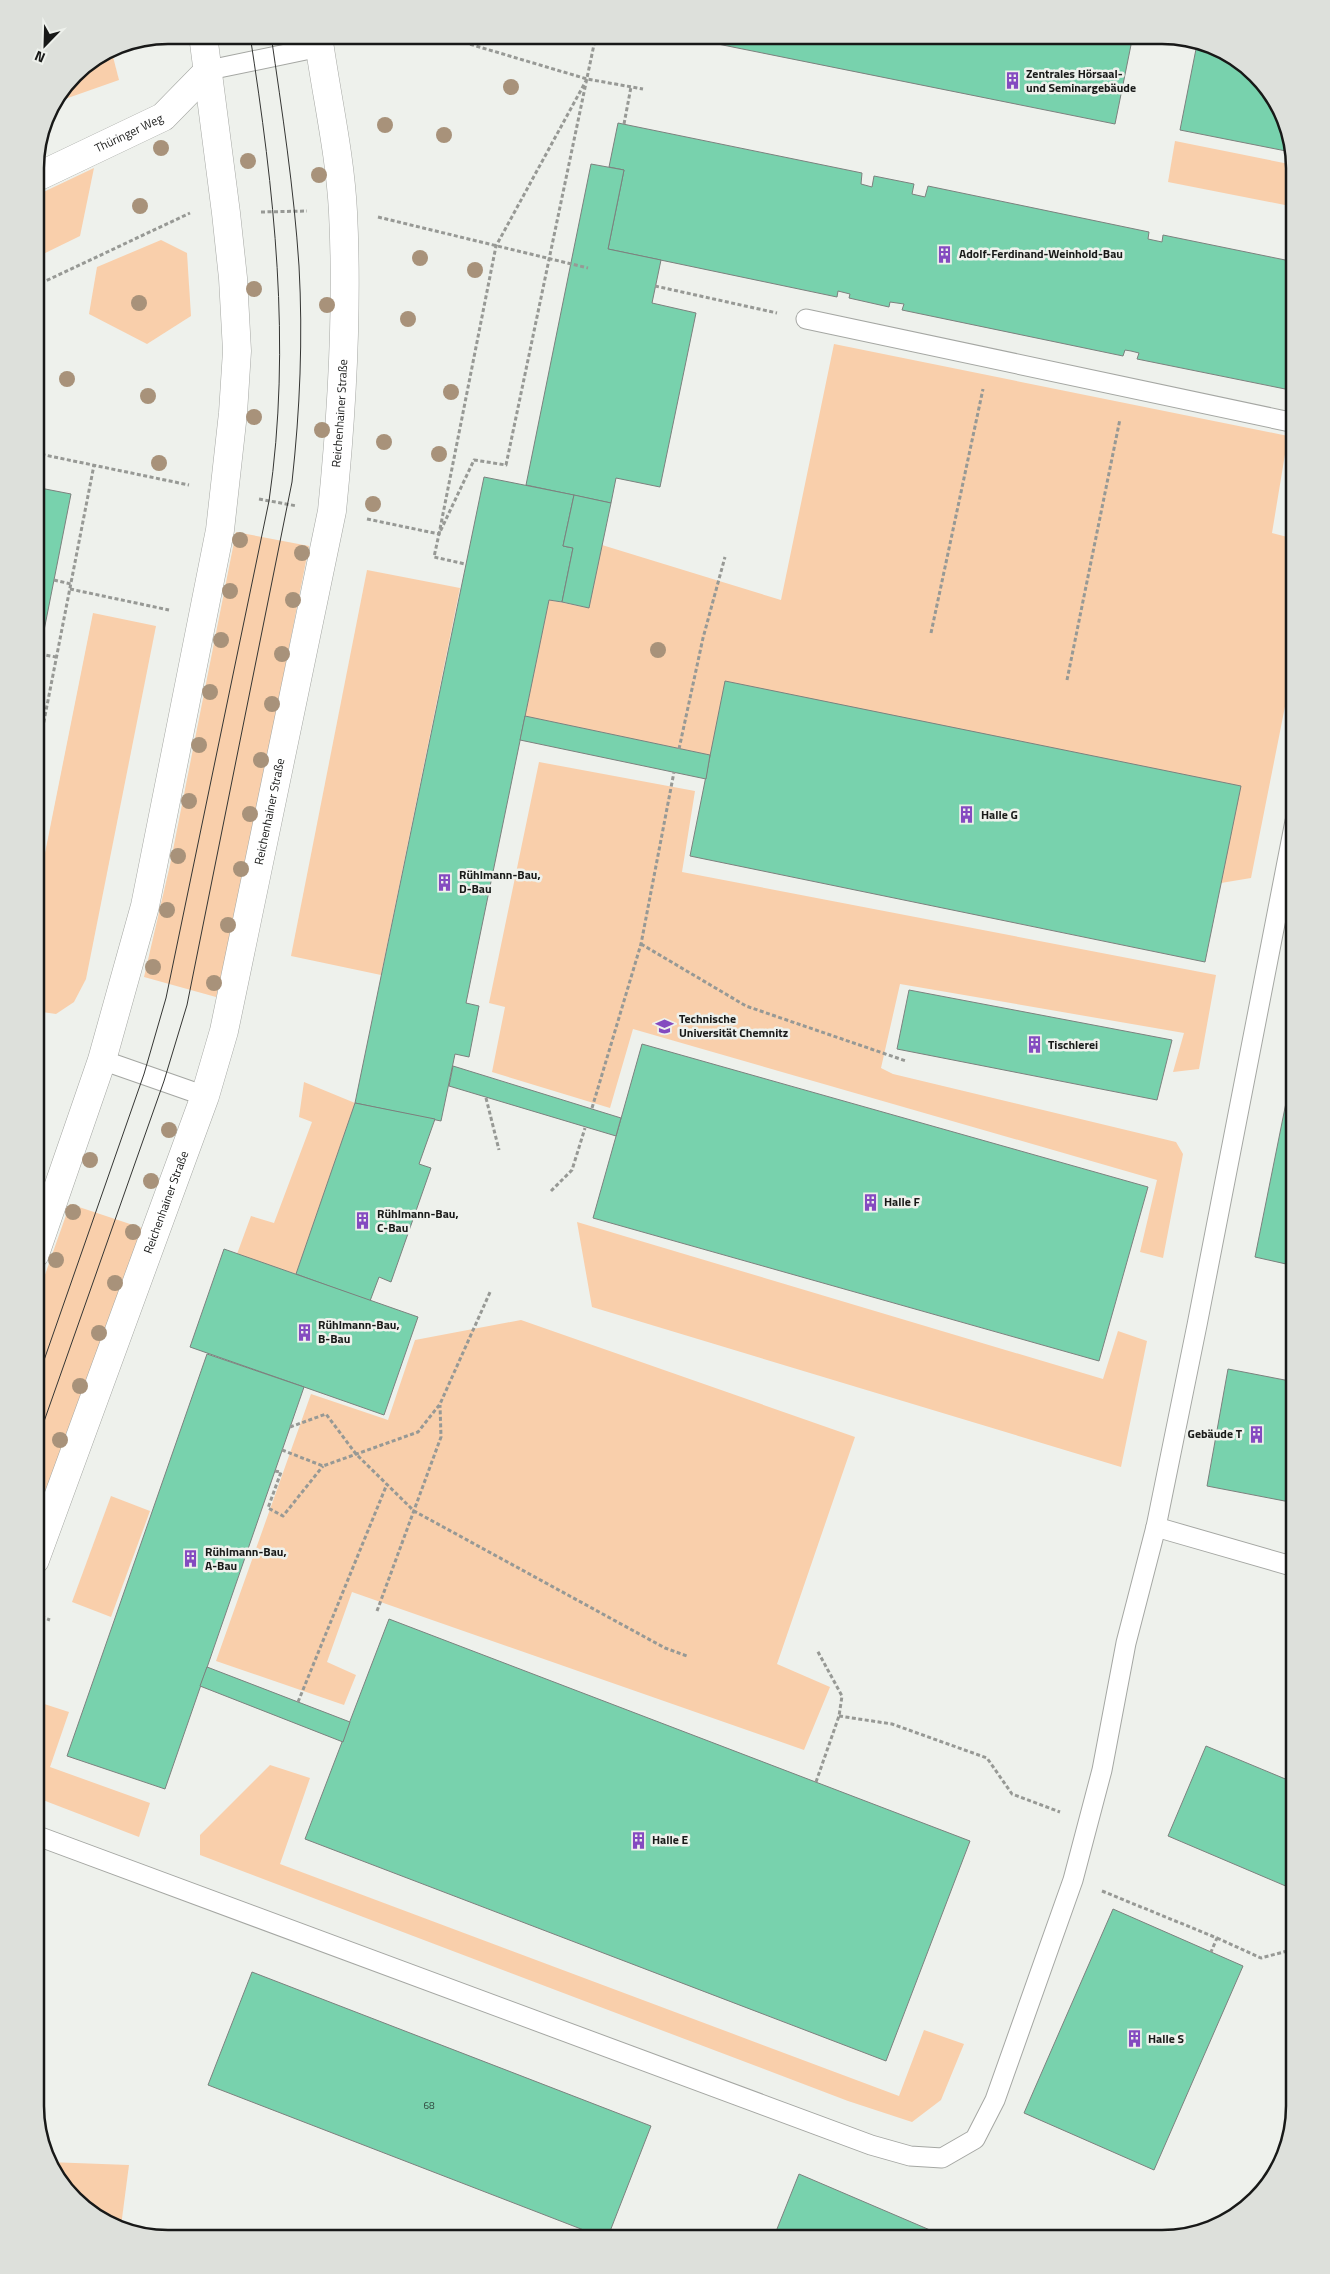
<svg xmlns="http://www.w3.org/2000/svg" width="1330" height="2274" viewBox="0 0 1330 2274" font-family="'Titillium Web',sans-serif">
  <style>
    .green { fill: #f9cfab }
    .building { fill: #78d2ad; stroke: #7c817e }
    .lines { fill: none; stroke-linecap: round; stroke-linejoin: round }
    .service-casing { stroke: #a5a7a3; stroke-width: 21 }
    .minor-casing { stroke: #a5a7a3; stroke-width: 29 }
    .tertiary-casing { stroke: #a5a7a3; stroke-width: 29 }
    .path { stroke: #979995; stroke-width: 3; stroke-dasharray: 4 2.5; stroke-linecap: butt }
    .service { stroke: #fff; stroke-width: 19 }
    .minor { stroke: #fff; stroke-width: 28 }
    .tertiary { stroke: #fff; stroke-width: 28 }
    .tram { stroke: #343533; stroke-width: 1 }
    .tree { fill: #a8927a }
    .labels { text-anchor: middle; stroke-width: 5; stroke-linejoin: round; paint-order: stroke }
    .number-label { font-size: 10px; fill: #30473d }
    .poi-label { font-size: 12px; font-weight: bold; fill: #181918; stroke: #eef1ec; text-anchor: start }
    .street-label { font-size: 12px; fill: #181918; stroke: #eef1ec }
    .rim { fill: none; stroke: #181918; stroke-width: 2.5 }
  </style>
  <rect width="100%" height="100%" fill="#eef1ec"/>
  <!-- green -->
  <g class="green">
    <path d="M111,49L119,80L65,99L62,92L74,74Z"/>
    <path d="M1175,141L1294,165L1295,207L1168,182Z"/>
    <path d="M94,168L80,236L35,258V196Z"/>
    <path d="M161,240L187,253L191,316L147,344L89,314L97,267Z"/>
    <path d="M834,344L1288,436L1272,533L1295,539V656L1251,878L1221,883L710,755L525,716L549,600L589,608L602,545L781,600Z"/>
    <path d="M236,532L309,546L231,942L216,997L144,977L170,865Z"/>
    <path d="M367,570L460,588L381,975L291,956Z"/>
    <path d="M93,613L156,626L86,979L74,1002L56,1014L35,1011V903Z"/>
    <path d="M539,762L695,791L682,872L1216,975L1199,1069L1173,1072L1184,1033L900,984L881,1068L893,1074L1176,1142L1183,1154L1163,1258L1140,1252L1157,1180L633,1029L610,1108L492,1072L505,1007L489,1003Z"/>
    <path d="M304,1082L355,1103L296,1274L237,1254L251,1216L274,1223L312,1122L299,1117Z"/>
    <path d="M70,1204L142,1228L35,1527V1303Z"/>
    <path d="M577,1222L1103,1379L1118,1331L1147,1341L1121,1467L592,1307Z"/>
    <path d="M521,1320L855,1437L777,1664L830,1687L804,1750L352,1592L327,1662L356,1675L344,1705L216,1661L311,1394L388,1420L415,1340Z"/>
    <path d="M111,1496L150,1511L111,1617L72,1602Z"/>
    <path d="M35,1701L69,1712L50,1767L150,1803L139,1837L35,1797Z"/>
    <path d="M270,1765L310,1778L280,1864L899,2096L924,2030L964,2044L941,2100L912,2122L848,2101L200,1855V1835Z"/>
    <path d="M48,2162L129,2165L121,2226L94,2216Z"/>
  </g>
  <!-- building -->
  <g class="building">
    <path d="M673,35H1133L1115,124Z"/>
    <path d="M1197,44L1236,58L1281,109L1291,152L1180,130Z"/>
    <path d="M618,123L862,173L861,184L872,187L874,176L914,184L912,194L925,197L928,186L1149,232L1148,239L1162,242L1163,235L1295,262V391L1137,359L1139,353L1131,351L1125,350L1123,356L902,310L904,304L890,302L889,307L849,298L850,294L838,291L837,297L608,249L624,170L609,167Z"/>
    <path d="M591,164L624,170L608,249L661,260L652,303L696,313L660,487L616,478L611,503L526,485Z"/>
    <path d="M484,477L574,495L563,546L573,548L562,602L549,600L466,1003L479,1006L469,1057L455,1054L441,1121L355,1103Z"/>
    <path d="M35,487L71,494L35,676Z"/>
    <path d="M574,495L611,503L589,608L562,602L573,548L563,546Z"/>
    <path d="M725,681L1241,786L1205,962L690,856Z"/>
    <path d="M525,716L710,755L706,779L520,740Z"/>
    <path d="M909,990L1172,1040L1157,1100L897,1049Z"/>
    <path d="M642,1044L1148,1187L1099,1361L593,1218Z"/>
    <path d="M1295,1058V1266L1255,1257Z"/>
    <path d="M453,1066L621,1118L616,1136L449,1086Z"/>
    <path d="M355,1103L435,1119L419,1164L431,1168L391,1282L379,1277L370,1301L296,1274Z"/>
    <path d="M224,1249L418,1317L384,1415L190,1347Z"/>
    <path d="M207,1354L304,1387L165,1789L67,1756Z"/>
    <path d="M1228,1369L1295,1382V1503L1207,1486Z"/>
    <path d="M389,1619L970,1841L886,2061L305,1839Z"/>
    <path d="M207,1667L350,1722L343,1742L200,1686Z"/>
    <path d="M1206,1746L1295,1783V1890L1168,1836Z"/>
    <path d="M1113,1909L1243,1966L1154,2170L1024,2113Z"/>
    <path d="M252,1972L651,2126L607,2239L208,2085Z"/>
    <path d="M799,2174L937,2233L934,2239H773Z"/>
  </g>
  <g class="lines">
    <defs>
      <g id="service">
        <path d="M209,70L320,47"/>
        <path d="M806,319L1295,423"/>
        <path d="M102,1060L205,1096"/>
        <path d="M1156,1527L1295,1567"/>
        <path d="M35,1835L871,2145L910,2156L942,2158L975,2139L995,2100L1073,1880L1102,1770L1126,1643L1156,1527L1197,1325L1295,821"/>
      </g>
      <g id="minor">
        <path id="s1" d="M35,178L163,117L209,70"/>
      </g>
      <g id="tertiary">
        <path d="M35,1254L102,1060L145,906L220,530L233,413L237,351L233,278L226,213L203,35"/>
        <path id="s2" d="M35,1560L205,1096L224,1031L332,511C342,412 348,311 343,212C340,153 326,94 318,35"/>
      </g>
    </defs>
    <!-- service casing -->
    <use href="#service" class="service-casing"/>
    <!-- minor casing -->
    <use href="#minor" class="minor-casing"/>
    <!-- tertiary casing -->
    <use href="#tertiary" class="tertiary-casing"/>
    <!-- path -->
    <g class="path">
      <path d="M439,35L587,79L643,89"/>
      <path d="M587,79L496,246L439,534L474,460L506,465L596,35"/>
      <path d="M624,124L631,87"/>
      <path d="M261,212L307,211"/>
      <path d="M378,217L588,268"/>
      <path d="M35,286L190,213"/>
      <path d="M655,286L777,313"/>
      <path d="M35,453L189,485"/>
      <path d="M259,499L297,506"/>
      <path d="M367,519L439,534L434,557L465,564"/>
      <path d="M54,580L71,584"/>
      <path d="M70,589L169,610"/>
      <path d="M931,633L983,389"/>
      <path d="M40,654L56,657"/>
      <path d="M1067,680L1120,419"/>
      <path d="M35,722L43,724"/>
      <path d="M679,749L703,638L725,557"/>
      <path d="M35,767L94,465"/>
      <path d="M641,944L746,1006L906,1061"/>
      <path d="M486,1098L499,1150"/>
      <path d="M592,1108L641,944L674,772"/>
      <path d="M551,1191L572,1170L585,1128"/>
      <path d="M290,1427L326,1414L356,1454L414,1511L665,1648L687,1656"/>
      <path d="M282,1450L323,1466L418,1432L440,1404L491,1290"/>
      <path d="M275,1471L281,1472L268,1508L283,1516L323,1466"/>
      <path d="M377,1611L441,1437L440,1405"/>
      <path d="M35,1614L50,1620"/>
      <path d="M298,1702L387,1484"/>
      <path d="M839,1716L892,1724L987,1758L1012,1794L1060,1812"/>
      <path d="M816,1782L839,1716L842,1696L817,1650"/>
      <path d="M1102,1891L1217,1938L1211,1952"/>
      <path d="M1217,1938L1261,1958L1295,1949"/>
    </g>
    <!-- service -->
    <use href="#service" class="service"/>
    <!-- minor -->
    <use href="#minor" class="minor"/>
    <!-- tertiary -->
    <use href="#tertiary" class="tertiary"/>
    <!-- tram -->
    <g class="tram">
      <path d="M35,1386L144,1074L166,998L269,501C292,344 274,191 250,35"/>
      <path d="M35,1447L164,1081L187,1005L292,482C300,410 303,338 299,266C294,189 282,111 271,35"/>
    </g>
  </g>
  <!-- trees -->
  <g class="tree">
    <circle cx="511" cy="87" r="8"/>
    <circle cx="385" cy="125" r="8"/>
    <circle cx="444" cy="135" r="8"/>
    <circle cx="161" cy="148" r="8"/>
    <circle cx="248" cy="161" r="8"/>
    <circle cx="319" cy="175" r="8"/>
    <circle cx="140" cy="206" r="8"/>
    <circle cx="420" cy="258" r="8"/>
    <circle cx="475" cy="270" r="8"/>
    <circle cx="254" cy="289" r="8"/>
    <circle cx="139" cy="303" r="8"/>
    <circle cx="327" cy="305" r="8"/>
    <circle cx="408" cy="319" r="8"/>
    <circle cx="67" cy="379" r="8"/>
    <circle cx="451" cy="392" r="8"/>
    <circle cx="148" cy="396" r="8"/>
    <circle cx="254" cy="417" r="8"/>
    <circle cx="322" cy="430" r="8"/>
    <circle cx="384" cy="442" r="8"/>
    <circle cx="439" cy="454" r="8"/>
    <circle cx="159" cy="463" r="8"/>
    <circle cx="373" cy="504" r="8"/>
    <circle cx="240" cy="540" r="8"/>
    <circle cx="302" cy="553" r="8"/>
    <circle cx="230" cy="591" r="8"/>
    <circle cx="293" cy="600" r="8"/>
    <circle cx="221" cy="640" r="8"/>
    <circle cx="658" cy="650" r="8"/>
    <circle cx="282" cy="654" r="8"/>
    <circle cx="210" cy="692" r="8"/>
    <circle cx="272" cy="704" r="8"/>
    <circle cx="199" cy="745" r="8"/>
    <circle cx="261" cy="760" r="8"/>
    <circle cx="189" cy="801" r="8"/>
    <circle cx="250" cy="814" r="8"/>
    <circle cx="178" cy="856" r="8"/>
    <circle cx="241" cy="869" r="8"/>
    <circle cx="167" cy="910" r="8"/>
    <circle cx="228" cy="925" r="8"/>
    <circle cx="153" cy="967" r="8"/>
    <circle cx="214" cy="983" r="8"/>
    <circle cx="169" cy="1130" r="8"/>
    <circle cx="90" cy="1160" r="8"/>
    <circle cx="151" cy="1181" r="8"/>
    <circle cx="73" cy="1212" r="8"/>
    <circle cx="133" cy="1232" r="8"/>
    <circle cx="56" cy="1260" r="8"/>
    <circle cx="115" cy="1283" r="8"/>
    <circle cx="99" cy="1333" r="8"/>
    <circle cx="80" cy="1386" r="8"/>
    <circle cx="60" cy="1440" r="8"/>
  </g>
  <!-- icons -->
  <defs>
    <symbol id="building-bare" viewBox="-9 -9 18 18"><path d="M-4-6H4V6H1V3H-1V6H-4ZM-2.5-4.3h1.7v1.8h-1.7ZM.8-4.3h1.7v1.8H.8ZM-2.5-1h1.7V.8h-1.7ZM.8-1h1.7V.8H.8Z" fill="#844ac0" stroke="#eef1ec" stroke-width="2.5" paint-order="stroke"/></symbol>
    <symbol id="university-bare" viewBox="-9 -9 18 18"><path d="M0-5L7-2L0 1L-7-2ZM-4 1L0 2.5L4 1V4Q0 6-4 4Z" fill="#844ac0" stroke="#eef1ec" stroke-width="2.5" paint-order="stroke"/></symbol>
  </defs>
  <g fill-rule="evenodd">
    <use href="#building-bare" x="1000" y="68" width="25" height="25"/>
    <use href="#building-bare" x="932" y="242" width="25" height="25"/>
    <use href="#building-bare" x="954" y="802" width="25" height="25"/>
    <use href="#building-bare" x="432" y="870" width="25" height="25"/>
    <use href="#university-bare" x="652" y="1014" width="25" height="25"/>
    <use href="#building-bare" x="1022" y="1032" width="25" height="25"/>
    <use href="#building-bare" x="858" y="1190" width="25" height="25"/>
    <use href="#building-bare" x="350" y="1208" width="25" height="25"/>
    <use href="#building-bare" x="292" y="1320" width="25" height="25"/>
    <use href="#building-bare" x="1244" y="1422" width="25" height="25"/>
    <use href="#building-bare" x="178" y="1546" width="25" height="25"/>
    <use href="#building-bare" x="626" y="1828" width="25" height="25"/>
    <use href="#building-bare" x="1122" y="2026" width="25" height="25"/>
  </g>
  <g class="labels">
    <!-- number labels -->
    <g class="number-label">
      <text x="429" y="2109">68</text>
    </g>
    <!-- poi labels -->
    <g class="poi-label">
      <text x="1026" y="78">Zentrales Hörsaal-<tspan x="1026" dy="14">und Seminargebäude</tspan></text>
      <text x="959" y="258">Adolf-Ferdinand-Weinhold-Bau</text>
      <text x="981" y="819">Halle G</text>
      <text x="459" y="879">Rühlmann-Bau,<tspan x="459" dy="14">D-Bau</tspan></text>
      <text x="679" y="1023">Technische<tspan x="679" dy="14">Universität Chemnitz</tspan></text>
      <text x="1048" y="1049">Tischlerei</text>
      <text x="884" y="1206">Halle F</text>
      <text x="377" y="1218">Rühlmann-Bau,<tspan x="377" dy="14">C-Bau</tspan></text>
      <text x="318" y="1329">Rühlmann-Bau,<tspan x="318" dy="14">B-Bau</tspan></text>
      <text x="1242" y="1438" text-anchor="end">Gebäude T</text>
      <text x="205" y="1556">Rühlmann-Bau,<tspan x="205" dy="14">A-Bau</tspan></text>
      <text x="652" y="1844">Halle E</text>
      <text x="1148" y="2043">Halle S</text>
    </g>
    <!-- street labels -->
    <g class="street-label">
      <text dy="4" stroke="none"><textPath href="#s1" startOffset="104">Thüringer Weg</textPath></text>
      <text dy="4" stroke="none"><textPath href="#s2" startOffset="1191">Reichenhainer Straße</textPath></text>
      <text dy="4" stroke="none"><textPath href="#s2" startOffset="786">Reichenhainer Straße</textPath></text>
      <text dy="4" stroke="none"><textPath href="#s2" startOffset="381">Reichenhainer Straße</textPath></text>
    </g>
  </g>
  <!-- crop -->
  <path d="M0 0H1330V2274H0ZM168 44H1162A124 124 0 0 1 1286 168V2106A124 124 0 0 1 1162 2230H168A124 124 0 0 1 44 2106V168A124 124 0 0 1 168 44Z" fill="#dde0db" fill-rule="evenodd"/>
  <path class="rim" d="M168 44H1162A124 124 0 0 1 1286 168V2106A124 124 0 0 1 1162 2230H168A124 124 0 0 1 44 2106V168A124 124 0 0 1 168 44Z"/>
  <!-- north arrow -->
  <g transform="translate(45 45) rotate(203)" stroke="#eef1ec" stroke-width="4" paint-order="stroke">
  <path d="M0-4L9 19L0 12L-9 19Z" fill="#181918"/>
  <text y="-8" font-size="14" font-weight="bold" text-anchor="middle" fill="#181918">N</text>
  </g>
</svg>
